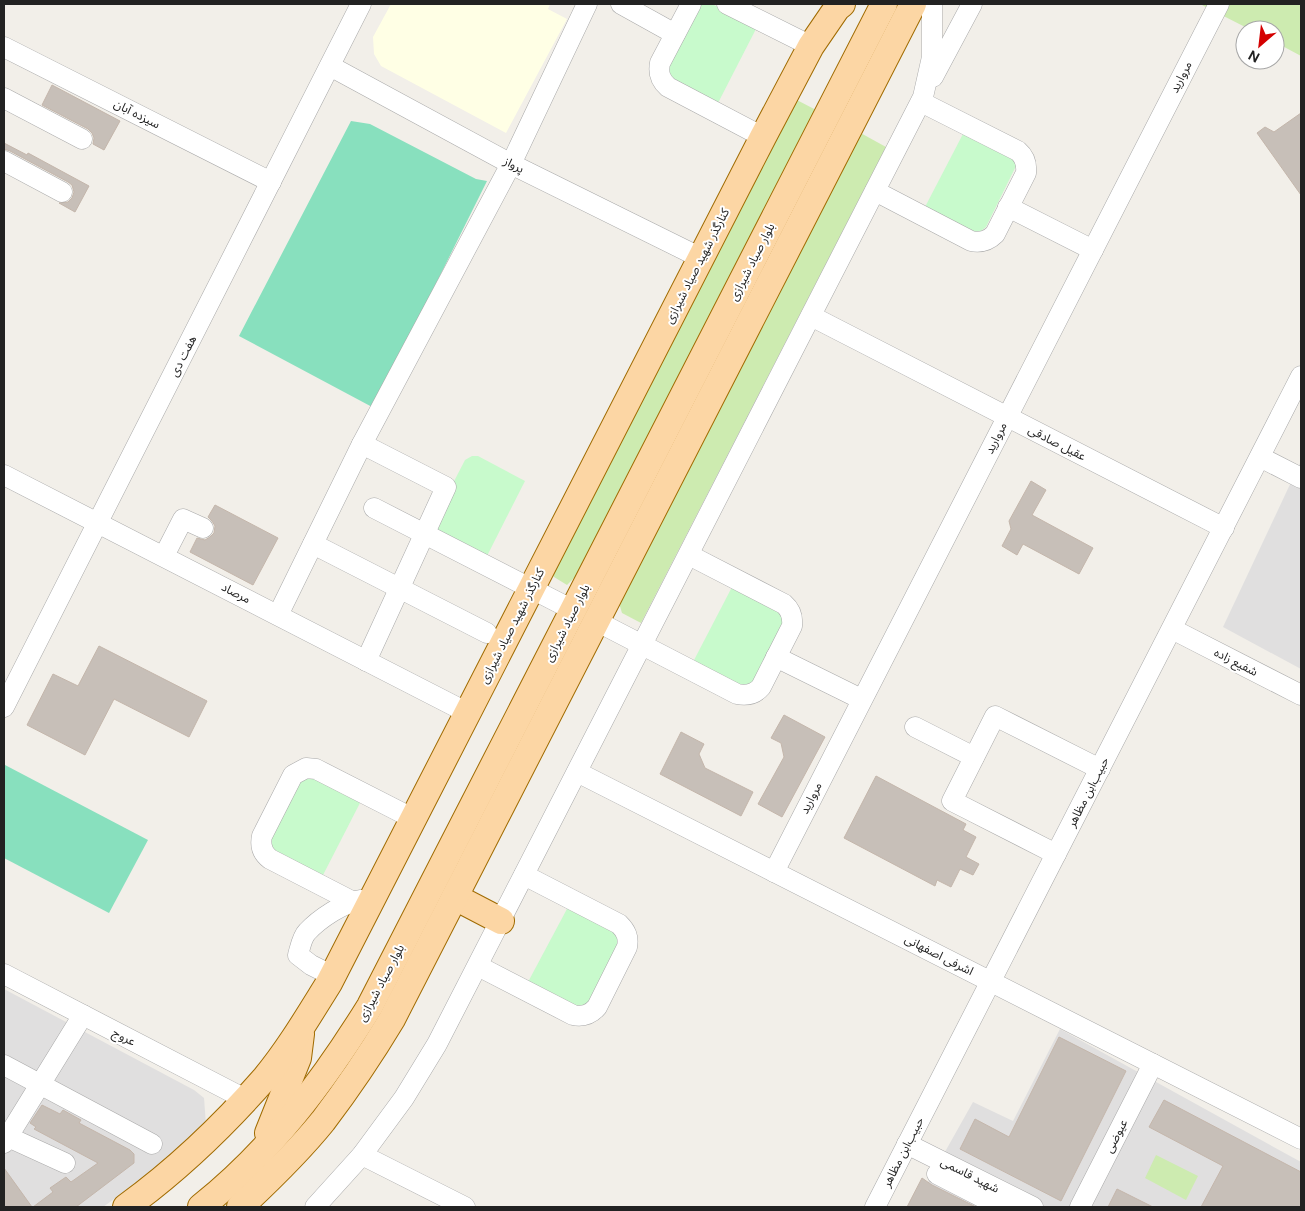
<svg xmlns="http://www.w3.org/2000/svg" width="1305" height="1211" viewBox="0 0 1305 1211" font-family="'DM Sans','Noto Sans Arabic',sans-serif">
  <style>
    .residential { fill: #e0dfdf }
    .education { fill: #ffffe5 }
    .grass { fill: #cdebb0 }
    .park { fill: #c8facc }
    .pitch { fill: #88e0be }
    .building { fill: #c7bfb8; stroke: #c4b6ab }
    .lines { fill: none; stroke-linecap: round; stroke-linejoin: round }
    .minor-casing { stroke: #a9a9a9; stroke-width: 21 }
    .major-casing { stroke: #a06b00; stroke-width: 28 }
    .minor { stroke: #fff; stroke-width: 20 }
    .major { stroke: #fcd6a4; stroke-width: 26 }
    .labels { text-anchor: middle; stroke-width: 4; stroke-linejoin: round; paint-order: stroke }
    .street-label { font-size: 12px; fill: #222; stroke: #fff }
  </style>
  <rect width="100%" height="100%" fill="#f2efe9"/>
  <!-- residential -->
  <g class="residential">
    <path d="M1301,461V669L1223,627Z"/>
    <path d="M4,989L194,1090L204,1098L206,1125L196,1140L103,1207H4Z"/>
    <path d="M1060,1029L1301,1162V1207H914L973,1102L1013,1121Z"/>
  </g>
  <!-- education -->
  <path class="education" d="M391,4H550L548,9L567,19L506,133L381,66L374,54L373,37Z"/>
  <!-- grass -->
  <g class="grass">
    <path d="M1200,4H1301V56L1275,42V30H1251Z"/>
    <path d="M791,97L820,112L577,575L567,585L554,577L552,574Z"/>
    <path d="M857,131L886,147L641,623L622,613L619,603Z"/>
    <path d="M1156,1155L1198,1176L1186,1200L1145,1178Z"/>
  </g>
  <!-- park -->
  <g class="park">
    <path d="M700,4H712L757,27L718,103L671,78L666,67Z"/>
    <path d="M964,132L1015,160L1016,166L986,227L981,231L975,232L925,207Z"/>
    <path d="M472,456H478L525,481L487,556L440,532L435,527V518L465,460Z"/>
    <path d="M732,587L779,611L784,621L754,682L743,687L693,662Z"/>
    <path d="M311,776L361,801L322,877L272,850L270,838L300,781Z"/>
    <path d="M568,907L615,931L620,941L590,1002L579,1007L528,982Z"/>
  </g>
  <!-- pitch -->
  <g class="pitch">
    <path d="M351,121L370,124L476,179L487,181L374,408L239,336Z"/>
    <path d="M5,765L148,840L109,913L4,858Z"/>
  </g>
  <!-- building -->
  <g class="building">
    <path d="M52,85L120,121L104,150L93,144L94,138L92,133L88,129L42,105Z"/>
    <path d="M1301,113V195L1257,133L1265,127L1274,132Z"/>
    <path d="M4,143L27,155L28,153L89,186L75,212L59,203L68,202L72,198L74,192L72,185L68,182L10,151L4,149Z"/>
    <path d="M1031,481L1046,490L1032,515L1093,548L1079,574L1023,544L1017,555L1002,546L1011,529L1009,521Z"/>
    <path d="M215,505L278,538L253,585L190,552L197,538L205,540L210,537L214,533L215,526L212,521L208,517Z"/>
    <path d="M99,646L207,701L189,737L114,699L85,755L27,725L53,674L78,686Z"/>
    <path d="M784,715L825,737L782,817L758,804L784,757L781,743L771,738Z"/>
    <path d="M681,732L704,744L699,754L705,768L753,792L741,816L660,774Z"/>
    <path d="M876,776L966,824L963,830L976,837L966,857L979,864L973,875L960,869L951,887L937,880L935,886L844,838Z"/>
    <path d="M1059,1037L1126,1071L1061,1201L960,1149L975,1119L1009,1137Z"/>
    <path d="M1164,1100L1301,1172V1207H1201L1223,1166L1149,1127Z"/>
    <path d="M42,1105L60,1114L63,1110L81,1120L79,1123L130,1150L134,1154V1163L76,1207H33L53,1192L50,1188L66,1177L71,1182L98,1163L34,1129L36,1127L30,1123Z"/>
    <path d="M4,1168L32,1207H4Z"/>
    <path d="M922,1178L932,1185L976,1207H907Z"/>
    <path d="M1117,1189L1153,1207H1108Z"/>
  </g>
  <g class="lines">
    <defs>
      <g id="minor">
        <path d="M621,4L675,34"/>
        <path d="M691,4L660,63C658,73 660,80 668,87L763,137"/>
        <path d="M727,4L811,46L817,35"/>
        <path d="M4,47L271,182"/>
        <path d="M330,66L511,164L701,258"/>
        <path d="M933,77L972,4"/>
        <path d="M4,98L82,139"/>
        <path d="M4,161L62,192"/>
        <path d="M875,191L971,241C981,243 988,241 995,234L1026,173C1027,164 1025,157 1018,151L921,102"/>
        <path d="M1008,207L1093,250"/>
        <path d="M811,316L1224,528"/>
        <path d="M362,444L446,487L366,661"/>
        <path d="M1260,457L1301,478"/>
        <path d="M4,475L468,713"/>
        <path d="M374,508L573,610"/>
        <path d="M313,544L487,633"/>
        <path d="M164,556L183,519L203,528"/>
        <path d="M278,615L362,444L511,164L587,4"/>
        <path d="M596,621L737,694C747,696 755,694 761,687L792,626C793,617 791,610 784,604L689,555"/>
        <path d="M1172,629L1301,695"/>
        <path d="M776,657L861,699"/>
        <path d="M4,707L361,4"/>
        <path d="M915,727L974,757"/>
        <path d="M577,772L1301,1139"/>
        <path d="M1056,854L952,801L995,716L1100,769"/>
        <path d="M774,872L1219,4"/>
        <path d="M367,909L270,859C262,853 260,845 262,836L293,775L306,768L316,769L414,819"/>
        <path d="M478,966L573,1015C583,1017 590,1015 597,1007L627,947C629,937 626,931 619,924L524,875"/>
        <path d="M4,974L245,1099"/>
        <path d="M333,976L311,965L298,955C300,948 302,937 307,932C319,919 344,902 361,900"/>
        <path d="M4,1065L152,1144"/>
        <path d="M4,1135L65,1163"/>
        <path d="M4,1143L83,1015"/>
        <path d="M907,1144L1033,1207"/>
        <path d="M362,1155L465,1207"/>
        <path d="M937,1174L1001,1207"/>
        <path d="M315,1207L362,1155L404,1098L437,1044L923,97L932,57V4"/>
        <path d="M875,1207L1301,376"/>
        <path d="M1080,1207L1153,1064"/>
      </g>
      <g id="major">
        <path d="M455,897L501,921"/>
        <path d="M268,1133L298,1058L301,1034"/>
        <path d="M126,1207C177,1170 223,1126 265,1078C289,1049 309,1015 329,983L763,137L811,46L837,8L842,4"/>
        <path d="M201,1207C271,1151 323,1082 370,1006L884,4"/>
        <path d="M240,1207C269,1180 298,1152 323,1121C348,1088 371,1054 392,1019L913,4"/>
      </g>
    </defs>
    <!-- minor casing -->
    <use href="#minor" class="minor-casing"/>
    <!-- major casing -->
    <use href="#major" class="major-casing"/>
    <!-- minor -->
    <use href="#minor" class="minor"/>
    <!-- major -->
    <use href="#major" class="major"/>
  </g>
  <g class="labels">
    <!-- street labels -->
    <g class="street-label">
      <text transform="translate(1181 77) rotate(-63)" y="4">مروارید</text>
      <text transform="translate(137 114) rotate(27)" y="4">سیزده آبان</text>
      <text transform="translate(514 165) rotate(27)" y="4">پرواز</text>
      <text transform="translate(752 262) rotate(-63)" y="4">بلوار صیاد شیرازی</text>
      <text transform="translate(697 266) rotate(-63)" y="4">کنارگذر شهید صیاد شیرازی</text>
      <text transform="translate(183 356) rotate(-63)" y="4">هفت دی</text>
      <text transform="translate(996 438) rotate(-63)" y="4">مروارید</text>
      <text transform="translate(1057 443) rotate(27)" y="4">عقیل صادقی</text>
      <text transform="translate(236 593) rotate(27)" y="4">مرصاد</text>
      <text transform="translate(567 623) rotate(-63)" y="4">بلوار صیاد شیرازی</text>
      <text transform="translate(512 626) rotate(-63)" y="4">کنارگذر شهید صیاد شیرازی</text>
      <text transform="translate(1236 662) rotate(27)" y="4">شفیع زاده</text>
      <text transform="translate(1088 792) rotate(-63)" y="4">حبیب‌ابن مظاهر</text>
      <text transform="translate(811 798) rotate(-63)" y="4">مروارید</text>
      <text transform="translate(939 955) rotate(27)" y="4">اشرفی اصفهانی</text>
      <text transform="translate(381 983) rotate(-62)" y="4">بلوار صیاد شیرازی</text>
      <text transform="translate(124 1037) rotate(27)" y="4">عروج</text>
      <text transform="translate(1116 1136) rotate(-63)" y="4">عیوضی</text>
      <text transform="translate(903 1152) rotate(-63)" y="4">حبیب‌ابن مظاهر</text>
      <text transform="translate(970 1175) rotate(27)" y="4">شهید قاسمی</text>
    </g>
  </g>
  <!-- border -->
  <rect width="1305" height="1211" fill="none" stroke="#222222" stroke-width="10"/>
  <!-- north arrow -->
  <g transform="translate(1260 45) rotate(208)"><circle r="24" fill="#ffffff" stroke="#a7a7a7"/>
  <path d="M0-4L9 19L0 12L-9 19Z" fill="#d40000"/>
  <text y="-8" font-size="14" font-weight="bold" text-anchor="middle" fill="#222222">N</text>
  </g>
</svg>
